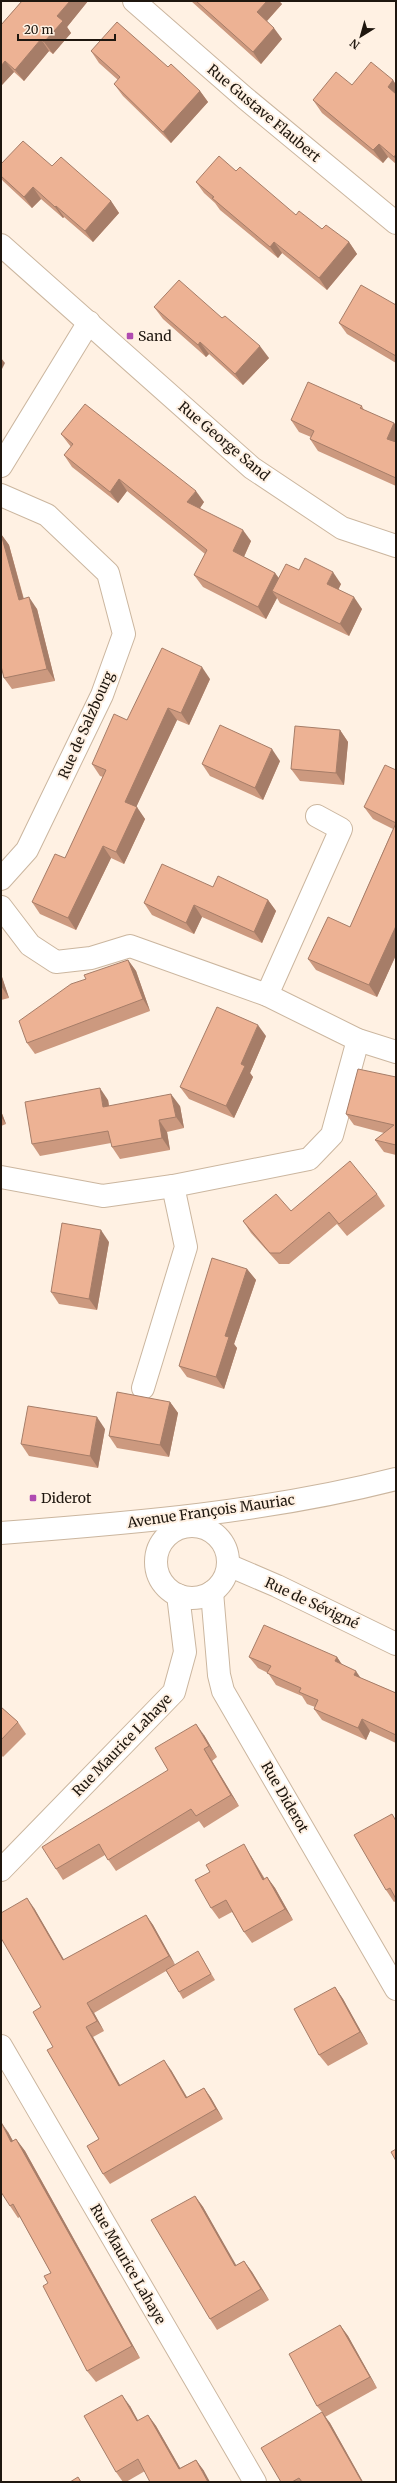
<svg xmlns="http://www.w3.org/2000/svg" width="397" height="2483" viewBox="0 0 397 2483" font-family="Merriweather,serif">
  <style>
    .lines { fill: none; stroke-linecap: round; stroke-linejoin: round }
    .minor-casing { stroke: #cbb69f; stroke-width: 24 }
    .minor { stroke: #fff; stroke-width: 22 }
    .wall { fill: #cc997f }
    .shaded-wall { fill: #a67d68 }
    .building { fill: #edb294; stroke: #a67d68 }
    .poi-dot { fill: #b04bb1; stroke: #fff1e3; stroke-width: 1.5 }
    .labels { text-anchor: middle; stroke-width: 4; stroke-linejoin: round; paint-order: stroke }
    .street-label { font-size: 14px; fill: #1f170f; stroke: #fff1e3 }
    .poi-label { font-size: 14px; fill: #1f170f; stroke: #fff1e3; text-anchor: start }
  </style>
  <rect width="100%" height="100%" fill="#fff1e3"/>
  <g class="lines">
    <defs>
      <g id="minor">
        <path d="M134,1L245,98L396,223"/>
        <path d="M1,245L252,468L342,528L396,546"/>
        <path d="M1,466L89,322"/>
        <path d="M1,495L47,515L108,573L124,634L102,695L27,850L1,879"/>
        <path d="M1,907L30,945L56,962L91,958L130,946L267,995L358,1040L396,1052"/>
        <path d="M267,995L341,829L317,816"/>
        <path d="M1,1177L103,1196L173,1186L309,1159L332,1135L358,1040"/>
        <path d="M143,1388L186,1247L173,1186"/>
        <circle cx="192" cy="1562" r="36"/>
        <path d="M1,1533C133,1523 267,1512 396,1479"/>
        <path d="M228,1565L277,1586L396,1644"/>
        <path d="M212,1592L219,1675L223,1691L396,1989"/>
        <path d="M1,1870L174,1692L185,1652L178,1595"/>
        <path d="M1,2046L255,2482"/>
      </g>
    </defs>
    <!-- minor casing -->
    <use href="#minor" class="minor-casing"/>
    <!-- minor -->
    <use href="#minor" class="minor"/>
  </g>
  <!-- wall -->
  <g class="wall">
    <path d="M22,1H88L67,27L71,33L53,54L49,51L24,81L14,72L1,86V25Z"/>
    <path d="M191,1H279L282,4L267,21L282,39L261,64Z"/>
    <path d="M91,51L168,67L200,91L208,102L171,143L123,96L114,84L118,80L99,63Z"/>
    <path d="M393,80L396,85V164L388,157L383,163L322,113L313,100L352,85Z"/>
    <path d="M1,164L52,166L111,201L119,213L93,242L64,217L63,218L41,199L32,208L3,181L1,178Z"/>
    <path d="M236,171L296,215L322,229L349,242L357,254L327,290L282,253L278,258L220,210L215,203L204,193L196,182Z"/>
    <path d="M396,305V363L347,334L339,323Z"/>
    <path d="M154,307L269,358L243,385L209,354L206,357L163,319Z"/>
    <path d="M362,406L364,410L396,425V486L318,451L310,439L311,437L299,432L291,420Z"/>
    <path d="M61,434L204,502L200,508L251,541L244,557L275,573L279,578L299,570L341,584L338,590L362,609L349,636L280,603L277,598L266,619L203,587L194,575L205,554L127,491L118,503L72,467L64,455L71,447Z"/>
    <path d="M1,534L9,545L24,599L37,609L55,681L12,689L4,678Z"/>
    <path d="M210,679L189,725L177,720L136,807L145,819L124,864L111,858L76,930L40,914L32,902L65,858L103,777L100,776L92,764L127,720Z"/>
    <path d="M340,730L348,742L344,785L300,781L291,769Z"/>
    <path d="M280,761L263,800L210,776L202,764Z"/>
    <path d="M396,770V955L377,997L316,970L308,959L350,927L393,829L373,819L364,807Z"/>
    <path d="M213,887L268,900L276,911L262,943L202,917L194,934L152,915L144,903Z"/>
    <path d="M128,960L136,971L150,1011L35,1054L27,1043L86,979Z"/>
    <path d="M1,974L9,998L1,1000Z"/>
    <path d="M266,1036L250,1073L253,1077L234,1118L189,1099L180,1087Z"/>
    <path d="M396,1077V1155L384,1152L375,1140L384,1133L354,1125L346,1114Z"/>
    <path d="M108,1100L109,1106H180L184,1128L167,1132L170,1150L120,1159L112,1147L111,1143L40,1156L32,1144Z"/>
    <path d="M1,1111L6,1124L1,1126Z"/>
    <path d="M377,1194L385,1206L347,1236L337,1224L289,1264H279L251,1233L243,1221Z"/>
    <path d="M109,1242L97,1310L59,1304L51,1292Z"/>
    <path d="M247,1269L256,1280L234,1344L237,1348L224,1389L187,1377L179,1366Z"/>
    <path d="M170,1402L178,1413L169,1457L117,1448L109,1436Z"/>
    <path d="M105,1429L98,1468L29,1456L21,1444Z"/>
    <path d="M249,1657H337L342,1665L361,1678L396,1693V1743L370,1731L366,1740L322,1720L314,1709L315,1707L307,1704L302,1696L276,1685L268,1673L258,1668Z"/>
    <path d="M1,1707L18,1722L26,1734L3,1757L1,1755Z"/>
    <path d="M204,1735L217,1757L212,1761L239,1806L204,1828L199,1821L116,1871L105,1855L63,1880L56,1869L168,1770Z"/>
    <path d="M396,1820V1901L394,1902L386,1890Z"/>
    <path d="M251,1856L265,1879L267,1877L275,1888L293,1920L252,1943L244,1932L232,1912L219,1919L211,1908Z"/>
    <path d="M34,1908L64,1960L146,1915L153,1925L175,1965L202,1958L215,1980L183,1999L179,1992L166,1971L94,2013L104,2031L93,2037L120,2085L171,2070L187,2097L204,2088L211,2098L223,2119L110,2184L103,2174L99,2139L41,2007Z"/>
    <path d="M335,1987L343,1999L368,2044L328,2066L319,2055Z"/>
    <path d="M8,2132L13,2141L16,2139L25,2151L140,2358L96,2382L87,2371L48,2283L51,2273L20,2217L18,2218L10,2206Z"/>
    <path d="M195,2196L203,2207L236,2266L244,2261L252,2272L269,2300L217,2330L210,2319Z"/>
    <path d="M340,2325L348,2336L377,2388L325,2417L330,2423L363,2482H281L322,2412L317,2406Z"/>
    <path d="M130,2406L138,2421L148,2415L156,2426L180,2468L196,2460L204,2471H145L126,2482H123L116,2472Z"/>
  </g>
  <!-- shaded-wall -->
  <g class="shaded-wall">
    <path d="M70,1H88L67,27L71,33L53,54L44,42L57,16Z"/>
    <path d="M267,1H279L282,4L265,23L257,12Z"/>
    <path d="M274,28L282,39L261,64L253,52Z"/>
    <path d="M41,39L49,51L24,81L15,70Z"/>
    <path d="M5,61L14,72L1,86V66Z"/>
    <path d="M393,80L396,85V99L388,87Z"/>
    <path d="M200,91L208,102L171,143L163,132Z"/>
    <path d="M379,144L388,157L383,163L373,150Z"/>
    <path d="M396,154V160L394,157Z"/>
    <path d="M33,187L41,199L32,208L24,197Z"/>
    <path d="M111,201L119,213L93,242L85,231Z"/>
    <path d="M56,206L64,217L63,218L55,207Z"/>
    <path d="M274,242L282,253L278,258L270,247Z"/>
    <path d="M349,242L357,254L327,290L319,278Z"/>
    <path d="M200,342L209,354L206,357L198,345Z"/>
    <path d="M260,346L269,358L243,385L235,374Z"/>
    <path d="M1,358L5,363L1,371Z"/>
    <path d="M394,423L396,425V449L387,439Z"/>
    <path d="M119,479L127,491L118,503L110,492Z"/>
    <path d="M196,491L204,502L196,514L187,502Z"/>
    <path d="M243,530L251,541L241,563L233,551Z"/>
    <path d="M1,534L9,545L27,612L19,600Z"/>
    <path d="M333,572L341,584L335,596L327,584Z"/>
    <path d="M275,573L283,585L272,591L277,598L266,619L258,607Z"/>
    <path d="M29,597L37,609L55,681L47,669Z"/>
    <path d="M354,597L362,609L349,636L340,624Z"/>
    <path d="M202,667L210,679L189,725L181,713Z"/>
    <path d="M168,708L177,720L133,814L125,802Z"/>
    <path d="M340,730L348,742L344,785L336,773Z"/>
    <path d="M272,749L280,761L263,800L255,788Z"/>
    <path d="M137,807L145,819L124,864L116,852Z"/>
    <path d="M103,846L111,858L76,930L68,918Z"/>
    <path d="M268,900L276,911L262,943L254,932Z"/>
    <path d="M194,905L202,917L194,934L186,923Z"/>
    <path d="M396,926V955L377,997L369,985Z"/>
    <path d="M128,960L136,971L150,1011L143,999Z"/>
    <path d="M1,974L9,998L1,986Z"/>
    <path d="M258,1025L266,1036L250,1073L253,1077L234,1118L226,1106L241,1064Z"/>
    <path d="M100,1088L108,1100L111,1119L103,1107Z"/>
    <path d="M171,1094L180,1106L184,1128L176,1117Z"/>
    <path d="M1,1111L6,1124L1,1117Z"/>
    <path d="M159,1120L167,1132L170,1150L162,1138Z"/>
    <path d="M101,1230L109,1242L97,1310L89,1299Z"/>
    <path d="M247,1269L256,1280L234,1344L237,1348L224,1389L216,1377L225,1336Z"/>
    <path d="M170,1402L178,1413L169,1457L160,1445Z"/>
    <path d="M97,1417L105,1429L98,1468L90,1456Z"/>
    <path d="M337,1657L345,1669L335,1661Z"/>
    <path d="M356,1671L364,1683L354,1675Z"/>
    <path d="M362,1719L370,1731L366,1740L358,1728Z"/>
    <path d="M196,1724L204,1735L217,1757L209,1746Z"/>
    <path d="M204,1749L212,1761L239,1806L231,1795Z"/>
    <path d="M244,1844L251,1856L271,1891L263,1880Z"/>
    <path d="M267,1877L275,1888L293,1920L285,1909Z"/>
    <path d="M27,1898L34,1908L70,1970L63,1960Z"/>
    <path d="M146,1915L153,1925L176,1966L169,1956Z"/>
    <path d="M335,1987L343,1999L368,2044L360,2032Z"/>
    <path d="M87,2003L94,2013L104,2031L97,2021Z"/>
    <path d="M86,2027L93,2037L126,2096L119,2086Z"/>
    <path d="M164,2060L171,2070L193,2108L186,2098Z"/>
    <path d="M204,2088L211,2098L223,2119L216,2109Z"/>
    <path d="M1,2122L8,2132L20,2154L11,2142Z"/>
    <path d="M16,2139L25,2151L140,2358L132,2346Z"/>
    <path d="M195,2196L203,2207L243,2277L235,2266Z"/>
    <path d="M244,2261L252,2272L269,2300L261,2289Z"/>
    <path d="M340,2325L348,2336L377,2388L370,2377Z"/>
    <path d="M122,2395L130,2406L145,2433L137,2421Z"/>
    <path d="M322,2412L330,2423L363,2482H362Z"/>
    <path d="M148,2415L156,2426L187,2480L179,2469Z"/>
    <path d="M196,2460L204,2471L210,2482H208Z"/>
  </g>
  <!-- building -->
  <g class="building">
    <path d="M22,1H70L57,16L63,21L44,42L41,39L15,70L5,61L1,66V25Z"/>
    <path d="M196,1H267L257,12L274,28L253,52Z"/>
    <path d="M117,22L168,67L171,64L200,91L163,132L114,84L120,77L91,51Z"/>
    <path d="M371,62L393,80L388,87L396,94V154L394,157L379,144L373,150L313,100L336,72L352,85Z"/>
    <path d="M23,141L52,166L61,157L111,201L85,231L56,206L55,207L33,187L24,197L1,176V164Z"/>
    <path d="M219,156L236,171L240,167L296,215L299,211L322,229L326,225L349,242L319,278L274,242L270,247L212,198L214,197L196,182Z"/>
    <path d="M179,280L222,318L225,316L260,346L235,374L200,342L198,345L154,307Z"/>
    <path d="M361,285L396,305V356L339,323Z"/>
    <path d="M308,382L362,406L360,408L394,423L387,439L396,442V478L310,439L314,431L291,420Z"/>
    <path d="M85,404L196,491L187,502L243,530L233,551L275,573L258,607L194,575L207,550L119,479L110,492L64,455L73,444L61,434Z"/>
    <path d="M1,534L19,600L29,597L47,669L4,678L1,666Z"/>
    <path d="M305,558L333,572L327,584L354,597L340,624L272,591L286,564L299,570Z"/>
    <path d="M162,648L202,667L181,713L168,708L125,802L137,807L116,852L103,846L68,918L32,902L55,854L65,858L106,770L92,764L114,714L127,720Z"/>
    <path d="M220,725L272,749L255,788L202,764Z"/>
    <path d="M295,726L340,730L336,773L291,769Z"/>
    <path d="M385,765L396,770V926L369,985L308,959L328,917L350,927L396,823L364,807Z"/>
    <path d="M162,864L213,887L218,876L268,900L254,932L194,905L186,923L144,903Z"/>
    <path d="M128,960L143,999L27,1043L19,1021L71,984L86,979L84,975Z"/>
    <path d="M217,1007L258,1025L241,1064L245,1066L226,1106L180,1087Z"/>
    <path d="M358,1069L396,1077V1145L375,1140L394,1125L346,1114Z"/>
    <path d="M100,1088L103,1107L171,1094L176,1117L159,1120L162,1138L112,1147L108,1131L32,1144L25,1102Z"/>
    <path d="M350,1161L377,1194L339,1224L329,1212L280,1253H270L243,1221L276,1194L291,1211Z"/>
    <path d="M62,1223L101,1230L89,1299L51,1292Z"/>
    <path d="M212,1258L247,1269L225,1336L229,1337L216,1377L179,1366Z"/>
    <path d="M117,1392L170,1402L160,1445L109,1436Z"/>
    <path d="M28,1406L97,1417L90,1456L21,1444Z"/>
    <path d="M264,1625L337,1657L335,1661L356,1671L354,1675L396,1693V1735L362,1719L358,1728L314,1709L318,1700L299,1692L301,1688L267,1673L271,1666L249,1657Z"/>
    <path d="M1,1707L18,1722L1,1740Z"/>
    <path d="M196,1724L209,1746L204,1749L231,1795L196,1816L191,1809L108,1860L99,1844L56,1869L42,1847L168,1770L155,1748Z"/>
    <path d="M392,1814L396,1821V1899L390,1888L386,1890L354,1835Z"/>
    <path d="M244,1844L263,1880L267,1877L285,1909L244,1932L226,1900L211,1908L195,1880L210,1872L206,1865Z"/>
    <path d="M27,1898L63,1960L146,1915L169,1956L87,2003L97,2021L86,2027L119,2086L164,2060L186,2098L204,2088L216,2109L103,2174L87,2146L99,2139L47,2050L53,2047L33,2012L41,2007L1,1938V1913Z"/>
    <path d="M198,1951L211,1974L179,1992L166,1970Z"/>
    <path d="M335,1987L360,2032L319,2055L294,2009Z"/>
    <path d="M1,2122L11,2142L16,2139L132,2346L87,2371L43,2286L48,2283L44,2276L51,2273L13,2204L10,2206L1,2192Z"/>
    <path d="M396,2149V2161L391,2152Z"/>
    <path d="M195,2196L235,2266L244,2261L261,2289L210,2319L151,2220Z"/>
    <path d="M340,2325L370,2377L317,2406L289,2354Z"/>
    <path d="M122,2395L137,2421L148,2415L179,2469L196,2460L208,2482H150L138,2459L116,2472L84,2416Z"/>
    <path d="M322,2412L362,2482H302L299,2478L292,2482H281L261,2448Z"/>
    <path d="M78,2477L81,2482H70Z"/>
  </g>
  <!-- markers -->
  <g class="poi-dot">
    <rect x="126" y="332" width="8" height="8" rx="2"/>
    <rect x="29" y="1494" width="8" height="8" rx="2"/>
  </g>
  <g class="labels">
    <!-- street labels -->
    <g class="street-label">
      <text transform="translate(264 113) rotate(40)" y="5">Rue Gustave Flaubert</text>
      <text transform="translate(224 441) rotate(40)" y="5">Rue George Sand</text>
      <text transform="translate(86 725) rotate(-66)" y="5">Rue de Salzbourg</text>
      <text transform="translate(211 1511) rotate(-8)" y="5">Avenue François Mauriac</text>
      <text transform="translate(312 1603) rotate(25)" y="5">Rue de Sévigné</text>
      <text transform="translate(122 1745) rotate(-46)" y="5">Rue Maurice Lahaye</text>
      <text transform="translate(285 1797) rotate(60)" y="5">Rue Diderot</text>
      <text transform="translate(128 2264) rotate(60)" y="5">Rue Maurice Lahaye</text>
    </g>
    <!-- poi labels -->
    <g class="poi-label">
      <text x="138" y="341">Sand</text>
      <text x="41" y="1503">Diderot</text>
    </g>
  </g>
  <!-- border -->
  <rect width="397" height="2483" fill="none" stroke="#1f170f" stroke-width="4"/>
  <!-- north arrow -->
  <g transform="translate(361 36) rotate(217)" stroke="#fff1e3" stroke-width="3" paint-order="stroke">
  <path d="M0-3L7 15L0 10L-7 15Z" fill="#1f170f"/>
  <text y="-6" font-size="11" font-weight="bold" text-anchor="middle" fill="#1f170f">N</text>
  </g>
  <!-- scale -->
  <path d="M18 34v6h97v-6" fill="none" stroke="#1f170f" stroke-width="2"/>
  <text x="24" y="34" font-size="12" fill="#1f170f" stroke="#fff1e3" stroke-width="3" paint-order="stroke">20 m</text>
</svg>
